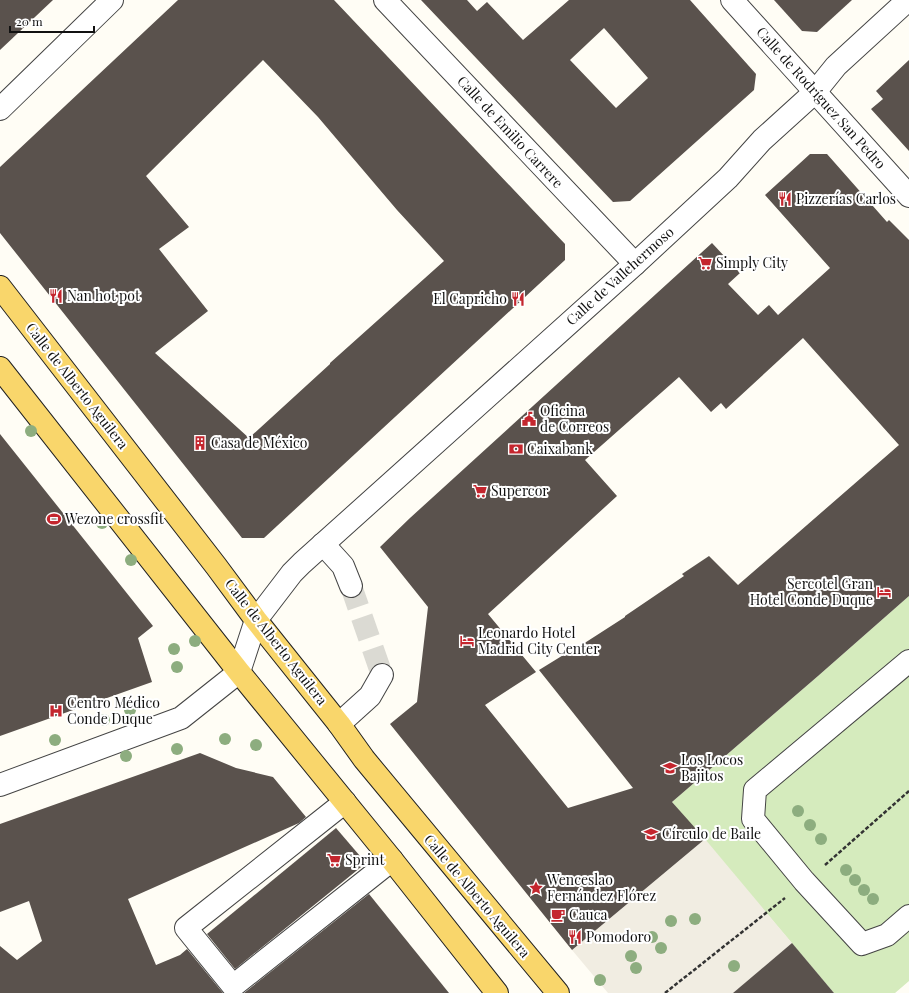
<svg xmlns="http://www.w3.org/2000/svg" width="909" height="993" viewBox="0 0 909 993" font-family="'Playfair Display',serif">
  <style>
    .green { fill: #d5ebbd }
    .plaza { fill: #f1ede2 }
    .building { fill: #5a524d; fill-rule: evenodd }
    .lines { fill: none; stroke-linecap: round; stroke-linejoin: round }
    .minor-tunnel { stroke: #dbdad3; stroke-width: 22; stroke-dasharray: 22 11; stroke-linecap: butt }
    .minor-casing { stroke: #444; stroke-width: 24 }
    .major-casing { stroke: #222; stroke-width: 24 }
    .path { stroke: #333; stroke-width: 2.5; stroke-dasharray: 4 2; stroke-linecap: butt }
    .minor { stroke: #fff; stroke-width: 22 }
    .major { stroke: #f9d66b; stroke-width: 22 }
    .tree { fill: #8dad7f }
    .labels { text-anchor: middle; stroke-width: 4; stroke-linejoin: round; paint-order: stroke }
    .street-label { font-size: 14px; fill: #111; stroke: #fff }
    .poi-label { font-size: 14px; fill: #111; stroke: #fff; text-anchor: start }
  </style>
  <rect width="100%" height="100%" fill="#fffdf5"/>
  <!-- green -->
  <path class="green" d="M909,596V981L895,993H834L672,802L818,676Z"/>
  <!-- plaza -->
  <path class="plaza" d="M705,839L792,943L733,993H608L572,950Z"/>
  <!-- building -->
  <g class="building">
    <path d="M0,0H53L0,50Z"/>
    <path d="M178,0H334L565,244V260L264,538H242L0,233V167ZM263,60L318,117L397,210L444,261L330,363V364L249,438L155,353L208,311L159,249L189,227L146,176Z"/>
    <path d="M421,0H467L477,11L487,2L523,40L569,0H690L756,74L754,90L630,201L613,202ZM604,28L648,78L616,108L570,60Z"/>
    <path d="M774,0H852L817,32L802,31Z"/>
    <path d="M909,60V151L871,109L883,99L876,91Z"/>
    <path d="M810,154H827L887,222L889,220L909,240V596L818,676L672,802L705,839L572,950L390,724L417,702L428,607L380,547L410,518L712,243L740,273L728,284L758,315L769,305L778,315L830,268L765,195ZM803,338L899,445L738,585L709,556L682,574L684,576L625,616V617L566,655L565,654L539,670L633,788L568,808L485,705L536,672L488,614L617,496L585,460L679,377L711,412L721,403L726,409Z"/>
    <path d="M0,434L153,626L138,638L152,682L0,736Z"/>
    <path d="M200,753L236,768L273,777L306,817L299,823L128,899L156,965L180,955L187,949L223,993H0V946L17,960L42,941L29,901L0,912V824Z"/>
    <path d="M336,828L366,863L235,969L207,934Z"/>
    <path d="M369,894L449,993H244Z"/>
    <path d="M792,943L834,993H733Z"/>
  </g>
  <g class="lines">
    <!-- minor-tunnel -->
    <path class="minor-tunnel" d="M351,586L382,675"/>
    <defs>
      <g id="minor">
        <path d="M385,0L635,264"/>
        <path d="M732,0L909,196"/>
        <path d="M0,109L112,0"/>
        <path d="M323,544L343,566L351,586"/>
        <path d="M909,661L755,790L753,819L804,881L862,944L887,935L909,916"/>
        <path d="M339,724L370,696L382,675"/>
        <path d="M0,785L181,718L239,672L256,620L292,573L302,563L635,264L728,178L762,140L815,92L836,66L908,0"/>
        <path d="M345,802L186,928L233,986L392,860"/>
      </g>
      <g id="major">
        <path d="M0,287L216,566L256,620L339,724L364,759L558,993"/>
        <path d="M0,368L239,672L392,860L497,993"/>
      </g>
    </defs>
    <!-- minor casing -->
    <use href="#minor" class="minor-casing"/>
    <!-- major casing -->
    <use href="#major" class="major-casing"/>
    <!-- path -->
    <g class="path">
      <path d="M825,865L909,791"/>
      <path d="M665,993L785,898"/>
    </g>
    <!-- minor -->
    <use href="#minor" class="minor"/>
    <!-- major -->
    <use href="#major" class="major"/>
  </g>
  <!-- trees -->
  <g class="tree">
    <circle cx="31" cy="431" r="6"/>
    <circle cx="102" cy="523" r="6"/>
    <circle cx="131" cy="560" r="6"/>
    <circle cx="195" cy="641" r="6"/>
    <circle cx="174" cy="649" r="6"/>
    <circle cx="177" cy="667" r="6"/>
    <circle cx="130" cy="710" r="6"/>
    <circle cx="104" cy="720" r="6"/>
    <circle cx="225" cy="739" r="6"/>
    <circle cx="55" cy="740" r="6"/>
    <circle cx="256" cy="745" r="6"/>
    <circle cx="177" cy="749" r="6"/>
    <circle cx="126" cy="756" r="6"/>
    <circle cx="798" cy="811" r="6"/>
    <circle cx="810" cy="825" r="6"/>
    <circle cx="821" cy="839" r="6"/>
    <circle cx="846" cy="870" r="6"/>
    <circle cx="855" cy="880" r="6"/>
    <circle cx="864" cy="890" r="6"/>
    <circle cx="873" cy="899" r="6"/>
    <circle cx="695" cy="919" r="6"/>
    <circle cx="671" cy="921" r="6"/>
    <circle cx="652" cy="937" r="6"/>
    <circle cx="661" cy="948" r="6"/>
    <circle cx="631" cy="956" r="6"/>
    <circle cx="734" cy="966" r="6"/>
    <circle cx="636" cy="968" r="6"/>
    <circle cx="600" cy="980" r="6"/>
  </g>
  <!-- icons -->
  <defs>
    <symbol id="restaurant-bare" viewBox="-9 -9 18 18"><path d="M-5-6h1v4h1v-4h1v4h1v-4h1v5L-1.5 .5V6h-2V.5L-5-1ZM5-6V6H3V1.5H1.5Q1.5-4 5-6Z" fill="#c4262e" stroke="#fff" stroke-width="2.5" paint-order="stroke"/></symbol>
    <symbol id="supermarket-bare" viewBox="-9 -9 18 18"><path d="M-6-5.5h2.5l.6 2H6L4.5 2H-2.5L-4.4-4H-6ZM-1.5 3.2a1.3 1.3 0 1 0 .1 0ZM3 3.2a1.3 1.3 0 1 0 .1 0Z" fill="#c4262e" stroke="#fff" stroke-width="2.5" paint-order="stroke"/></symbol>
    <symbol id="civic-bare" viewBox="-9 -9 18 18"><path d="M-.6-6.5H3V-4.5H.6V-3L4-1V1h2V6H-6V1h2V-1L-.6-3ZM-1.2 2.5V6h2.4V2.5Z" fill="#c4262e" stroke="#fff" stroke-width="2.5" paint-order="stroke"/></symbol>
    <symbol id="building-bare" viewBox="-9 -9 18 18"><path d="M-4-6H4V6H1V3H-1V6H-4ZM-2.5-4.3h1.7v1.8h-1.7ZM.8-4.3h1.7v1.8H.8ZM-2.5-1h1.7V.8h-1.7ZM.8-1h1.7V.8H.8Z" fill="#c4262e" stroke="#fff" stroke-width="2.5" paint-order="stroke"/></symbol>
    <symbol id="bank-bare" viewBox="-9 -9 18 18"><path d="M-6-4H6V4H-6ZM0-2.3a2.3 2.3 0 1 0 0 4.6a2.3 2.3 0 1 0 0-4.6Z" fill="#c4262e" stroke="#fff" stroke-width="2.5" paint-order="stroke"/></symbol>
    <symbol id="stadium-bare" viewBox="-9 -9 18 18"><path d="M0-5a6.5 5 0 1 0 0 10a6.5 5 0 1 0 0-10ZM-3.5-1.8h7v3.6h-7Z" fill="#c4262e" stroke="#fff" stroke-width="2.5" paint-order="stroke"/></symbol>
    <symbol id="hotel-bare" viewBox="-9 -9 18 18"><path d="M-6-4.5h1.5V1H6V5H4.5V3h-9V5H-6ZM-4 0a1.8 1.8 0 1 1 3.6 0ZM.5 0V-2.5h3Q6-2.5 6 0Z" fill="#c4262e" stroke="#fff" stroke-width="2.5" paint-order="stroke"/></symbol>
    <symbol id="hospital-bare" viewBox="-9 -9 18 18"><path d="M-5-5h3v3.5h4V-5h3V5h-3V1.5h-4V5h-3Z" fill="#c4262e" stroke="#fff" stroke-width="2.5" paint-order="stroke"/></symbol>
    <symbol id="school-bare" viewBox="-9 -9 18 18"><path d="M0-5L7-2L0 1L-7-2ZM-4 1L0 2.5L4 1V4Q0 6-4 4Z" fill="#c4262e" stroke="#fff" stroke-width="2.5" paint-order="stroke"/></symbol>
    <symbol id="university-bare" viewBox="-9 -9 18 18"><path d="M0-5L7-2L0 1L-7-2ZM-4 1L0 2.5L4 1V4Q0 6-4 4Z" fill="#c4262e" stroke="#fff" stroke-width="2.5" paint-order="stroke"/></symbol>
    <symbol id="sight-bare" viewBox="-9 -9 18 18"><path d="M0-6L1.8-2.2L6-1.7L2.9 1.2L3.7 5.4L0 3.3L-3.7 5.4L-2.9 1.2L-6-1.7L-1.8-2.2Z" fill="#c4262e" stroke="#fff" stroke-width="2.5" paint-order="stroke"/></symbol>
    <symbol id="cafe-bare" viewBox="-9 -9 18 18"><path d="M-5.5-4.5H6V0H3Q3 3.5 0 3.5H-2.5Q-5.5 3.5-5.5 0ZM3-3.2v2h1.7v-2ZM-6 4.5H4V6H-6Z" fill="#c4262e" stroke="#fff" stroke-width="2.5" paint-order="stroke"/></symbol>
  </defs>
  <g fill-rule="evenodd">
    <use href="#restaurant-bare" x="775" y="189" width="20" height="20"/>
    <use href="#supermarket-bare" x="695" y="253" width="20" height="20"/>
    <use href="#restaurant-bare" x="46" y="286" width="20" height="20"/>
    <use href="#restaurant-bare" x="508" y="289" width="20" height="20"/>
    <use href="#civic-bare" x="519" y="409" width="20" height="20"/>
    <use href="#building-bare" x="190" y="433" width="20" height="20"/>
    <use href="#bank-bare" x="506" y="439" width="20" height="20"/>
    <use href="#supermarket-bare" x="470" y="481" width="20" height="20"/>
    <use href="#stadium-bare" x="44" y="509" width="20" height="20"/>
    <use href="#hotel-bare" x="874" y="582" width="20" height="20"/>
    <use href="#hotel-bare" x="457" y="631" width="20" height="20"/>
    <use href="#hospital-bare" x="46" y="701" width="20" height="20"/>
    <use href="#school-bare" x="660" y="758" width="20" height="20"/>
    <use href="#university-bare" x="641" y="824" width="20" height="20"/>
    <use href="#supermarket-bare" x="324" y="850" width="20" height="20"/>
    <use href="#sight-bare" x="526" y="878" width="20" height="20"/>
    <use href="#cafe-bare" x="548" y="905" width="20" height="20"/>
    <use href="#restaurant-bare" x="565" y="927" width="20" height="20"/>
  </g>
  <g class="labels">
    <!-- street labels -->
    <g class="street-label">
      <text transform="translate(821 98) rotate(48)" y="5">Calle de Rodríguez San Pedro</text>
      <text transform="translate(510 132) rotate(47)" y="5">Calle de Emilio Carrere</text>
      <text transform="translate(620 276) rotate(-42)" y="5">Calle de Vallehermoso</text>
      <text transform="translate(77 386) rotate(52)" y="5">Calle de Alberto Aguilera</text>
      <text transform="translate(276 642) rotate(52)" y="5">Calle de Alberto Aguilera</text>
      <text transform="translate(477 896) rotate(50)" y="5">Calle de Alberto Aguilera</text>
    </g>
    <!-- poi labels -->
    <g class="poi-label">
      <text x="796" y="204">Pizzerías Carlos</text>
      <text x="716" y="268">Simply City</text>
      <text x="67" y="301">Nan hot pot</text>
      <text x="507" y="304" text-anchor="end">El Capricho</text>
      <text x="540" y="416">Oficina<tspan x="540" dy="16">de Correos</tspan></text>
      <text x="211" y="448">Casa de México</text>
      <text x="527" y="454">Caixabank</text>
      <text x="491" y="496">Supercor</text>
      <text x="65" y="524">Wezone crossfit</text>
      <text x="873" y="589" text-anchor="end">Sercotel Gran<tspan x="873" dy="16">Hotel Conde Duque</tspan></text>
      <text x="478" y="638">Leonardo Hotel<tspan x="478" dy="16">Madrid City Center</tspan></text>
      <text x="67" y="708">Centro Médico<tspan x="67" dy="16">Conde Duque</tspan></text>
      <text x="681" y="765">Los Locos<tspan x="681" dy="16">Bajitos</tspan></text>
      <text x="662" y="839">Círculo de Baile</text>
      <text x="345" y="865">Sprint</text>
      <text x="547" y="885">Wenceslao<tspan x="547" dy="16">Fernández Flórez</tspan></text>
      <text x="569" y="920">Cauca</text>
      <text x="586" y="942">Pomodoro</text>
    </g>
  </g>
  <!-- scale -->
  <path d="M10 26v6h84v-6" fill="none" stroke="#111111" stroke-width="2"/>
  <text x="16" y="26" font-size="12" fill="#111111" stroke="#ffffff" stroke-width="3" paint-order="stroke">20 m</text>
</svg>
